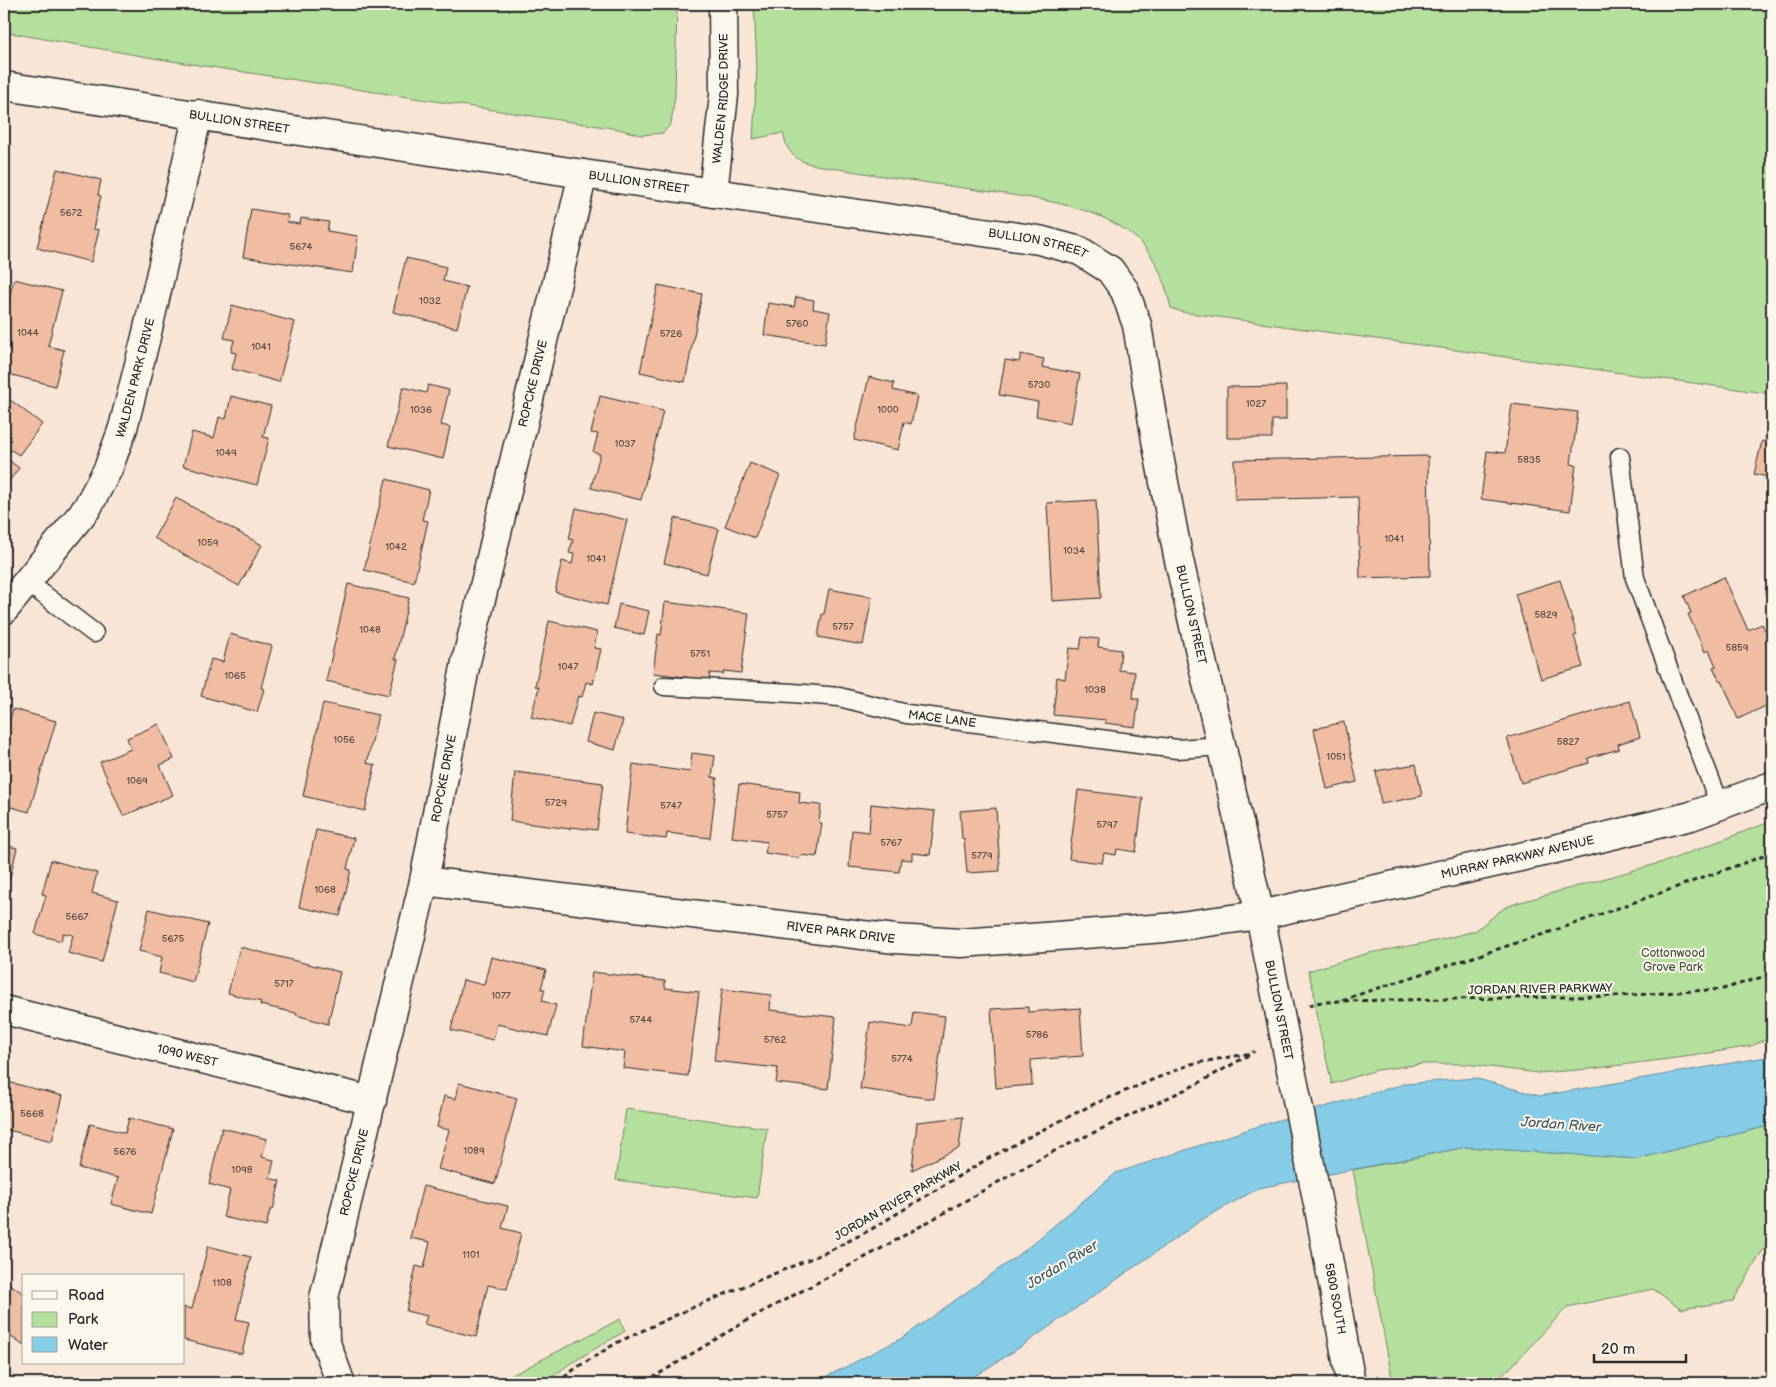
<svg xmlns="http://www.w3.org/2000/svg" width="1776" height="1387" viewBox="0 0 1776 1387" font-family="'Balsamiq Sans',sans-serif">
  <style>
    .green { fill: #b4df9c; stroke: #708564 }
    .water { fill: #86cce7; stroke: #628c9c }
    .building { fill: #f0bca2; stroke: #2b2b2b }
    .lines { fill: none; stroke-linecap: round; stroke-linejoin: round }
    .service-casing { stroke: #2b2b2b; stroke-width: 21 }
    .minor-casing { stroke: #2b2b2b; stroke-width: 31 }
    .tertiary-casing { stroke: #2b2b2b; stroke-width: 31 }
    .path { stroke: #2b2b2b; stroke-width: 3; stroke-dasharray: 5 4; stroke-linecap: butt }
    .service { stroke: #fbf7ec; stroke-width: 18 }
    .minor { stroke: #fbf7ec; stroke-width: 28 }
    .tertiary { stroke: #fbf7ec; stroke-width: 28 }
    .labels { text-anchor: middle; stroke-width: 4; stroke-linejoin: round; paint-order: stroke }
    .number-label { font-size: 10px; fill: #5c4f49 }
    .street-label { font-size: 12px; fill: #2b2b2b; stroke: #fbf7ec }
    .park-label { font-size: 12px; fill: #4d5847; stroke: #fbf7ec }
    .water-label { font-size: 14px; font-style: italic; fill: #465b63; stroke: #fbf7ec }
  </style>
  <rect width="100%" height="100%" fill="#f8e5d6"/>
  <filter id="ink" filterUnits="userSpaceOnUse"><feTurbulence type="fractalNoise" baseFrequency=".02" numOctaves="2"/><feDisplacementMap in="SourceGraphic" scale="10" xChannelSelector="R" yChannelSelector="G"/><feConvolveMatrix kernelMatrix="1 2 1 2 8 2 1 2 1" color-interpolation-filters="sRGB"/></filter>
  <g filter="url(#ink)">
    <!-- green -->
    <g class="green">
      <path d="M4,4H677L675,95L671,124L663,133L641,135L618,129L165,60L4,32Z"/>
      <path d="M754,4H1772V394L1182,312L1171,308C1165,283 1158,260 1139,241C1098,201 1018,197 964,188C920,182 876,175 832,168C805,163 789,163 783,133L753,139L757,68Z"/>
      <path d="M1772,821V1037L1751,1046L1692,1056L1590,1069L1538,1073L1466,1064H1422L1377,1070L1332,1084L1316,1014L1314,992L1308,971L1369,953L1436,941L1475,931L1504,908L1517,903L1667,861Z"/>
      <path d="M626,1109L767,1128L757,1198L616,1180Z"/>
      <path d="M1772,1125V1246L1763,1250L1733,1301L1682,1309L1653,1289L1567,1307L1513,1365L1494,1383H1393L1353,1170L1466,1147L1637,1159Z"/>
      <path d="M620,1319L625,1331L568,1365L545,1383H497Z"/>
    </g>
    <!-- water -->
    <path class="water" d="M1772,1056V1125L1637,1159L1466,1147L1259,1188L1203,1219L1019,1348L964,1383H814L904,1337L1024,1251L1116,1173L1265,1124L1404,1084L1474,1078L1540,1096Z"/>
    <!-- building -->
    <g class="building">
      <path d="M57,169L101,180L98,195L101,196L93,229L99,230L91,262L37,248Z"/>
      <path d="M251,209L288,215L287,222L300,224L301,218L329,222L327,231L358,236L353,273L243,257Z"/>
      <path d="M406,258L446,267L443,281L467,287L457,328L393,312Z"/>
      <path d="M14,279L62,291L48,346L64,350L55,386L4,373V318Z"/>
      <path d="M658,285L702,294L685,382L640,372Z"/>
      <path d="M796,297L814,300L813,309L830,312L825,344L764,335L768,303L794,307Z"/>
      <path d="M232,305L295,322L279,382L232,369L236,353L231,352L234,340L224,338Z"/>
      <path d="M1021,354L1044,359L1042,367L1080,374L1071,423L1036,416L1038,402L999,395L1005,360L1019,362Z"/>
      <path d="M869,377L894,383L893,390L917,396L911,424L904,422L898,450L854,440Z"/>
      <path d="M428,385L449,390L441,425L450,427L443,459L388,446L403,387L426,393Z"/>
      <path d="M1286,386V420H1272V438H1227V387Z"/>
      <path d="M4,395L42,424L19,455L11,450L6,458L19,468L4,488Z"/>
      <path d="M231,396L271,406L263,437L269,438L257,485L183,466L192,432L214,438L219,417L226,419Z"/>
      <path d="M600,396L663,411L641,500L591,488L600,454L593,452L598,434L591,433Z"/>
      <path d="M1512,404L1578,412L1571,464L1576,465L1570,511L1481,499L1487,451L1505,453Z"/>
      <path d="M1762,441L1772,443V478L1754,474Z"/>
      <path d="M1428,456L1430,576L1360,578L1358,497L1235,500L1234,460Z"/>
      <path d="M750,463L780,475L755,538L725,526Z"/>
      <path d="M386,479L429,490L422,520L428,521L414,582L364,570Z"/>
      <path d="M176,498L262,545L239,586L154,538Z"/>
      <path d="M1096,500L1101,598L1052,601L1047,503Z"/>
      <path d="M576,508L627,520L607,605L555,592L562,561L572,564L574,554L569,553L573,540L569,539Z"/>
      <path d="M675,518L719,529L707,574L664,563Z"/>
      <path d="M1724,577L1748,630L1762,624L1772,644V703L1738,719L1722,681L1720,682L1713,667L1716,666L1709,650L1705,652L1688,614L1691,613L1684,596Z"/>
      <path d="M1560,580L1577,635L1574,636L1583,667L1541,679L1515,594Z"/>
      <path d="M348,584L409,598L395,659H398L389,695L326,681Z"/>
      <path d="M829,589L872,597L863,645L818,637L822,614H824Z"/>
      <path d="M665,602L749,613L741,673L724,671L723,674L710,673L709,680L653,673L658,634L661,635Z"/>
      <path d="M619,604L649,611L644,635L614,628Z"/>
      <path d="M549,621L597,632L594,648L601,649L593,684L586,682L582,697L578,696L570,726L531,717L539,687L535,686Z"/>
      <path d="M230,634L272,646L261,688L264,689L257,712L201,696L211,659L223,662Z"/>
      <path d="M1082,637L1099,639L1098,647L1121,650L1119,670L1135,672L1133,699H1139L1135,727L1105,723L1106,720L1053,715L1057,677L1065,679L1069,648L1080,649Z"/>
      <path d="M1630,701L1640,737L1618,744L1619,749L1588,758L1589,763L1521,783L1507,738Z"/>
      <path d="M323,703L378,715L367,763L375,765L365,811L303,796Z"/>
      <path d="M13,709L56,721L29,812L4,805V737Z"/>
      <path d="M593,713L623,720L615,750L586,742Z"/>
      <path d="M1344,722L1357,782L1327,789L1314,729Z"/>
      <path d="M159,724L174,759L160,765L173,795L123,816L100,762L131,749L127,738Z"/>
      <path d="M692,753L715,756L712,777L717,778L710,838L667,833L666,839L625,834L633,764L690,772Z"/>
      <path d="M1416,764L1422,796L1381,804L1376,771Z"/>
      <path d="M515,772L603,783L597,830L570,827V829L510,821Z"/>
      <path d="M739,784L800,792L799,803L821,805L819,823H822L817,857L801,855L800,858L765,853L767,842L732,837Z"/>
      <path d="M1078,790L1143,798L1136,852L1117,849L1116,855L1104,853L1102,863L1069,859Z"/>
      <path d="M871,804L935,811L930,855L912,853V860L901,859L899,872L849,867L852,830L869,832Z"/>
      <path d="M996,808L1000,871L967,873L964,839H962L960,811Z"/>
      <path d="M316,830L354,838L347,869L351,870L340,916L299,907Z"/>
      <path d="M4,845L17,848L4,903Z"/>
      <path d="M51,860L97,873L92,893L118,900L102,962L68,953L73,935L63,933L61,941L35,934L46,895L42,894Z"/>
      <path d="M149,909L208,924L193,982L159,973L162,957L139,951Z"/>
      <path d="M240,947L340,972L328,1024L296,1015V1013L260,1005L261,1002L228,993Z"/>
      <path d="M491,957L546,970L541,989H545L542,1001L556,1005L548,1036L497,1024L493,1040L451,1030L463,980L484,985Z"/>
      <path d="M592,972L665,981V988L699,992L688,1076L623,1068L625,1052L583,1046Z"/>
      <path d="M722,989L771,995L770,1010L836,1017L828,1089L776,1083L778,1068L714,1061Z"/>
      <path d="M1028,1007V1012L1080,1008L1083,1056L1031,1060L1032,1085L996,1088L991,1009Z"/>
      <path d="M914,1012L945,1016L934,1099L860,1089L870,1022L912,1028Z"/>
      <path d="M4,1081L63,1096L52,1141L4,1129Z"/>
      <path d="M459,1083L517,1098L495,1184L438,1169L449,1130L437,1127L444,1096L456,1099Z"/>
      <path d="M963,1117L959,1148L912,1170L917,1122Z"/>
      <path d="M129,1118L173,1129L151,1214L111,1204L118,1178L79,1168L90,1124L125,1133Z"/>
      <path d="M222,1128L267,1139L262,1157L274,1160L270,1178L280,1181L273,1210H270L266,1227L223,1217L230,1190L209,1184Z"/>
      <path d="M423,1186L508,1206L502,1228L521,1233L507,1289L488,1285L476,1337L424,1324L427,1316L406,1311L416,1266L424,1268L430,1242L410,1238Z"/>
      <path d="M208,1246L251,1257L236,1319L249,1322L242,1354L184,1340V1307L192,1309Z"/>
      <path d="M4,1280L24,1294V1346L4,1332Z"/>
    </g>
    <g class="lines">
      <defs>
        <g id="service">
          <path d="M1620,457L1635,578L1679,698L1720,805"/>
          <path d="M27,582L94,633"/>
          <path id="s1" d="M664,686L793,693L839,697L907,714L1177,749L1222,746"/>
        </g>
        <g id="minor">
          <path id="s2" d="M713,193L724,95L723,4"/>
          <path id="s3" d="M4,610L87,508L108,469L123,428L146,337L198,114"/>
          <path id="s4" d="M424,881L895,939L961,943L1030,938L1165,928L1260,915"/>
          <path id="s5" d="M4,1010L372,1101"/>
          <path id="s6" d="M340,1381L325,1340L324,1298L424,881L466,662L583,174"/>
        </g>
        <g id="tertiary">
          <path id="s7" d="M4,86L583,174L1039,240L1080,251L1110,270L1125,291L1137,325L1156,440L1178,556L1260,915L1320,1214L1351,1383"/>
          <path id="s8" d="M1260,915L1538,853L1691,816L1772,786"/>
        </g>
      </defs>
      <!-- service casing -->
      <use href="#service" class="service-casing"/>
      <!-- minor casing -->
      <use href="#minor" class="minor-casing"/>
      <!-- tertiary casing -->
      <use href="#tertiary" class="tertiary-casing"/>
      <!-- path -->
      <g class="path">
        <path d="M1342,1000L1562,928L1772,853"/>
        <path d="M1309,1006L1314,1003L1339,1001L1618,996L1723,989L1772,974"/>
        <path d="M557,1383L576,1368L618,1342L689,1309L829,1251L870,1230L987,1159L1040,1131L1094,1104L1191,1064L1252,1053L1254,1051"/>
        <path d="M644,1383L749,1319L875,1252L1046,1155L1199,1083L1249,1055"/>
      </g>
      <!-- service -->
      <use href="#service" class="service"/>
      <!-- minor -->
      <use href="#minor" class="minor"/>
      <!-- tertiary -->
      <use href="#tertiary" class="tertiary"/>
    </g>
  </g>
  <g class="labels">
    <!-- number labels -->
    <g class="number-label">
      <text x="71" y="216">5672</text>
      <text x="301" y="250">5674</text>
      <text x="430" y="304">1032</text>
      <text x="797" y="327">5760</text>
      <text x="28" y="336">1044</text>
      <text x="671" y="337">5726</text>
      <text x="261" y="350">1041</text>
      <text x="1039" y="388">5730</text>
      <text x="1256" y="407">1027</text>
      <text x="421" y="413">1036</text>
      <text x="888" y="413">1000</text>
      <text x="625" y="447">1037</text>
      <text x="226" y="456">1049</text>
      <text x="1529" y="463">5835</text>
      <text x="1394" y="542">1041</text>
      <text x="208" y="546">1059</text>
      <text x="396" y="550">1042</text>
      <text x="1074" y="554">1034</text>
      <text x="596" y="562">1041</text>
      <text x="1546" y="618">5829</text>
      <text x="843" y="630">5757</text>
      <text x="370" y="633">1048</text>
      <text x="1737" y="651">5859</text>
      <text x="700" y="657">5751</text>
      <text x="568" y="670">1047</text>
      <text x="235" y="679">1065</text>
      <text x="1095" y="693">1038</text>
      <text x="344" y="743">1056</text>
      <text x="1568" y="745">5827</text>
      <text x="1336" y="760">1051</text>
      <text x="137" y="784">1069</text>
      <text x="556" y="806">5729</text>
      <text x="671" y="809">5747</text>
      <text x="777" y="818">5757</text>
      <text x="1107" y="828">5797</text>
      <text x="891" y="846">5767</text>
      <text x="982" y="859">5779</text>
      <text x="325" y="893">1068</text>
      <text x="77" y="920">5667</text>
      <text x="173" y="942">5675</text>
      <text x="284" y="987">5717</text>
      <text x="501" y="999">1077</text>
      <text x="641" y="1023">5744</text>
      <text x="1037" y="1038">5786</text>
      <text x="775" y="1043">5762</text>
      <text x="902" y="1062">5774</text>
      <text x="32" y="1117">5668</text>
      <text x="474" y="1154">1089</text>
      <text x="125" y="1155">5676</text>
      <text x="242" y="1173">1098</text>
      <text x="471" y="1258">1101</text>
      <text x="222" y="1286">1108</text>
    </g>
    <!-- street labels -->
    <g class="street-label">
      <text dy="4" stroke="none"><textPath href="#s2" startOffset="95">WALDEN RIDGE DRIVE</textPath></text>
      <text dy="4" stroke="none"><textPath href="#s7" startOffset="238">BULLION STREET</textPath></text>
      <text dy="4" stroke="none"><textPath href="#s7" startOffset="642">BULLION STREET</textPath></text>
      <text dy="4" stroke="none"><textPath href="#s7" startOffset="1046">BULLION STREET</textPath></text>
      <text dy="4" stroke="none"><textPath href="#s3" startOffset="271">WALDEN PARK DRIVE</textPath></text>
      <text dy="4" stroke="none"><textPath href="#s6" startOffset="1024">ROPCKE DRIVE</textPath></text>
      <text dy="4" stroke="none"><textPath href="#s7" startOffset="1481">BULLION STREET</textPath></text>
      <text dy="4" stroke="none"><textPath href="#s1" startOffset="281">MACE LANE</textPath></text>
      <text dy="4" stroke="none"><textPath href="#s6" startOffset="619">ROPCKE DRIVE</textPath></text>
      <text dy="4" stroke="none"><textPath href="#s8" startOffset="264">MURRAY PARKWAY AVENUE</textPath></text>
      <text dy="4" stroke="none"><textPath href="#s4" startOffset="420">RIVER PARK DRIVE</textPath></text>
      <text transform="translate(1540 989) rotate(-1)" y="4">JORDAN RIVER PARKWAY</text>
      <text dy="4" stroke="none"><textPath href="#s7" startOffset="1886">BULLION STREET</textPath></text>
      <text dy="4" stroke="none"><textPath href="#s5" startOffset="189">1090 WEST</textPath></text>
      <text dy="4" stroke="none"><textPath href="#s6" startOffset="215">ROPCKE DRIVE</textPath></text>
      <text transform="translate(898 1201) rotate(-30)" y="4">JORDAN RIVER PARKWAY</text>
      <text dy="4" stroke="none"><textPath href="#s7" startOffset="2180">5800 SOUTH</textPath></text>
    </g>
    <!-- park labels -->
    <g class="park-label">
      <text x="1673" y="957">Cottonwood<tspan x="1673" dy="14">Grove Park</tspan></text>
    </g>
    <!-- water labels -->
    <g class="water-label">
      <text transform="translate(1561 1124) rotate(4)" y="5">Jordan River</text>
      <text transform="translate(1062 1264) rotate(-31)" y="5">Jordan River</text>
    </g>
  </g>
  <!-- margin -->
  <rect width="1776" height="1387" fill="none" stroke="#fbf7ec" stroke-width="20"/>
  <rect x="10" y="10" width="1756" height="1367" fill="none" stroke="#2b2b2b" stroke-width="2" filter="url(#ink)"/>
  <!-- legend -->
  <rect x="22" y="1274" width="162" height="90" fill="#fbf7ec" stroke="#a8a59f"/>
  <rect x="32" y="1291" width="25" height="8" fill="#fbf7ec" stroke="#a8a59f"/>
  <text x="68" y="1300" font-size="15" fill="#2b2b2b">Road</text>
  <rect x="32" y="1312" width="25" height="15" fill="#b4df9c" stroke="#a8a59f"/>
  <text x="68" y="1324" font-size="15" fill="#2b2b2b">Park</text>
  <rect x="32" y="1337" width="25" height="15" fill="#86cce7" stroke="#a8a59f"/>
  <text x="68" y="1350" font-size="15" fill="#2b2b2b">Water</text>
  <!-- scale -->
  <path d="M1594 1354v8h92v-8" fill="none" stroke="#2b2b2b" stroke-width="2.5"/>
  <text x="1601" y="1354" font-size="15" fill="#2b2b2b" stroke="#fbf7ec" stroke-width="4" paint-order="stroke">20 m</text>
</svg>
